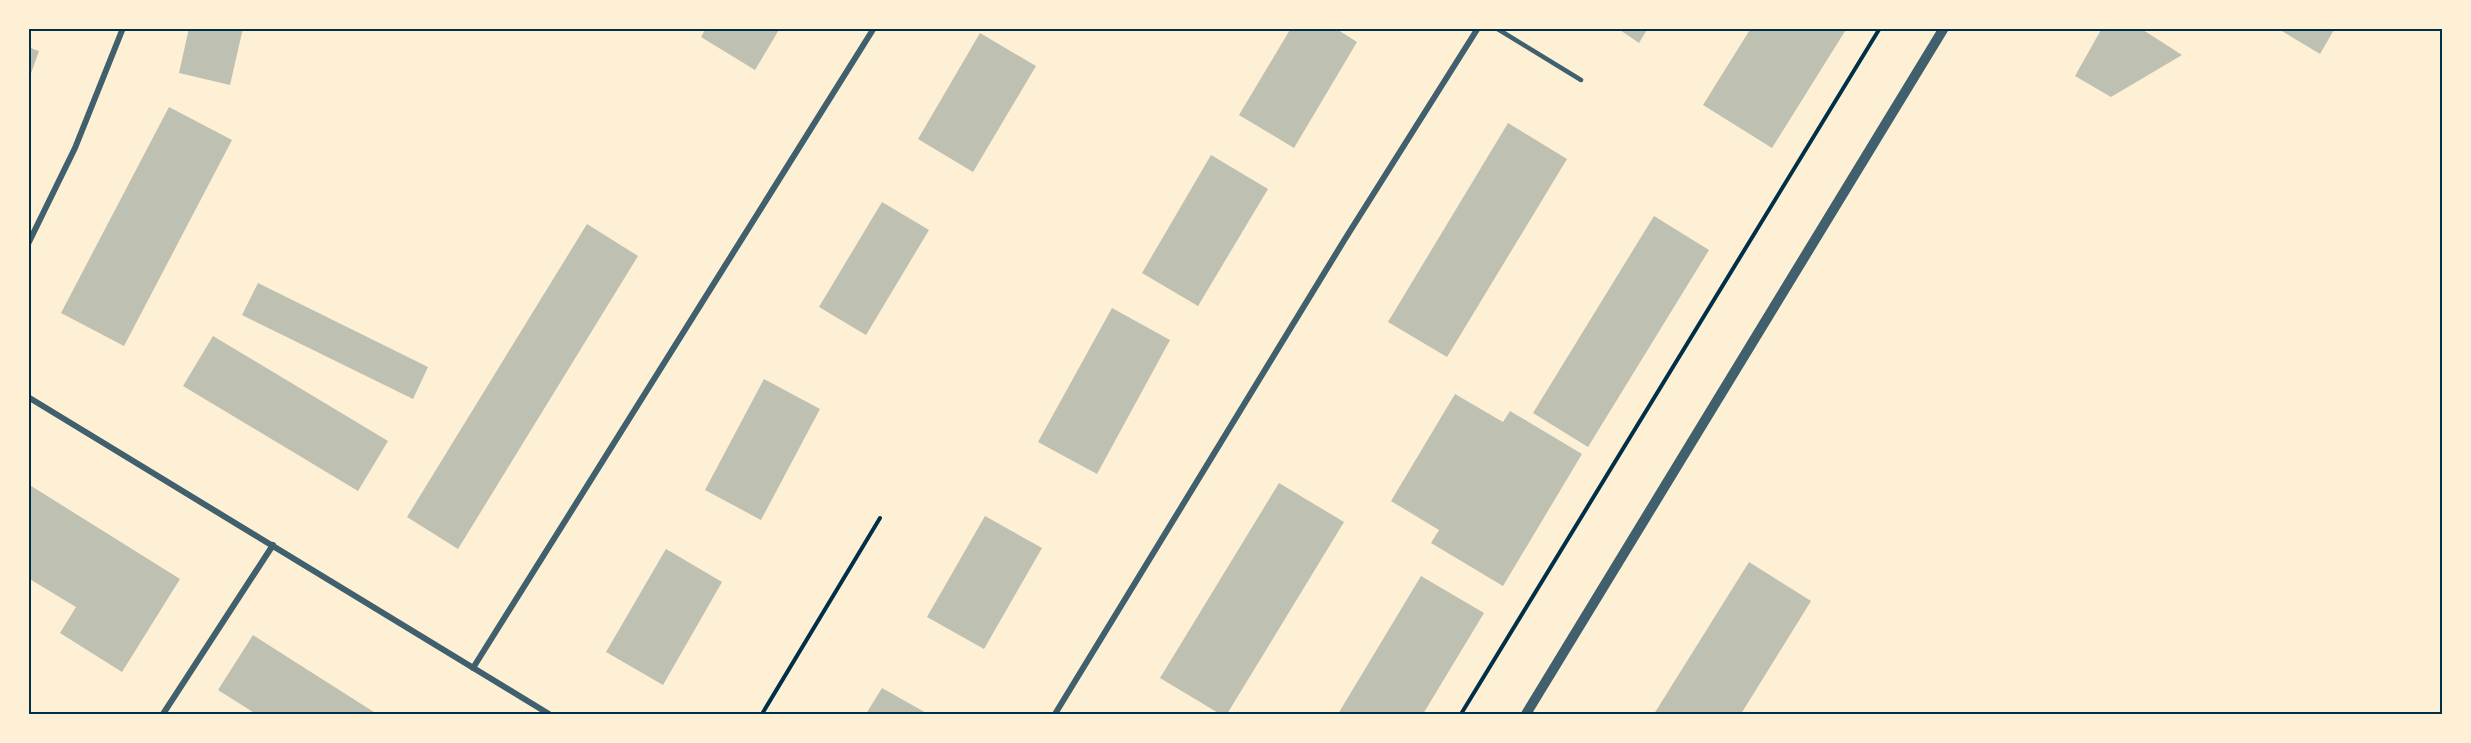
<svg xmlns="http://www.w3.org/2000/svg" width="2471" height="743" viewBox="0 0 2471 743" font-family="'Work Sans',sans-serif">
  <style>
    .building { fill: #bec0b2 }
    .lines { fill: none; stroke-linecap: round; stroke-linejoin: round }
    .path { stroke: #003049; stroke-width: 4 }
    .service { stroke: #3f606c; stroke-width: 4.5 }
    .minor { stroke: #3f606c; stroke-width: 6 }
    .tertiary { stroke: #3f606c; stroke-width: 10 }
    .neatline { fill: none; stroke: #003049; stroke-width: 2 }
  </style>
  <rect width="100%" height="100%" fill="#fdf0d5"/>
  <!-- building -->
  <g class="building">
    <path d="M189,28H243L230,85L179,73Z"/>
    <path d="M706,28H780L755,70L701,37Z"/>
    <path d="M1291,28H1335L1357,42L1294,148L1239,115Z"/>
    <path d="M1617,28H1648L1639,43Z"/>
    <path d="M1751,28H1847L1772,148L1703,105Z"/>
    <path d="M2102,28H2140L2182,55L2111,97L2075,76Z"/>
    <path d="M2277,28H2335L2320,54Z"/>
    <path d="M980,33L1036,66L973,172L918,139Z"/>
    <path d="M28,47L39,51L29,79H28Z"/>
    <path d="M169,107L232,140L124,346L61,313Z"/>
    <path d="M1508,123L1567,159L1447,357L1388,322Z"/>
    <path d="M1211,155L1268,189L1198,306L1142,273Z"/>
    <path d="M882,202L929,230L866,335L819,307Z"/>
    <path d="M1654,216L1709,250L1588,447L1533,413Z"/>
    <path d="M587,224L638,256L458,549L407,517Z"/>
    <path d="M258,283L428,367L413,399L242,315Z"/>
    <path d="M1112,308L1170,340L1097,474L1038,442Z"/>
    <path d="M213,336L388,441L358,491L183,386Z"/>
    <path d="M764,379L820,409L761,520L705,490Z"/>
    <path d="M1455,394L1503,422L1510,411L1582,454L1503,586L1431,543L1439,530L1391,501Z"/>
    <path d="M1279,483L1344,522L1227,714H1220L1160,678Z"/>
    <path d="M28,484L180,579L122,672L60,633L76,607L28,578Z"/>
    <path d="M985,516L1042,548L984,649L927,617Z"/>
    <path d="M666,549L722,582L663,685L606,652Z"/>
    <path d="M1749,562L1811,601L1741,714H1654Z"/>
    <path d="M1421,576L1484,613L1423,714H1338Z"/>
    <path d="M253,635L377,714H256L218,690Z"/>
    <path d="M882,688L928,714H866Z"/>
  </g>
  <g class="lines">
    <!-- path -->
    <g class="path">
      <path d="M762,714L880,518"/>
      <path d="M1461,714L1880,28"/>
    </g>
    <!-- service -->
    <path class="service" d="M1496,28L1581,80"/>
    <!-- minor -->
    <g class="minor">
      <path d="M28,244L75,148L123,28"/>
      <path d="M28,397L549,714"/>
      <path d="M473,668L874,28"/>
      <path d="M163,714L273,545"/>
      <path d="M1055,714L1345,239L1478,28"/>
    </g>
    <!-- tertiary -->
    <path class="tertiary" d="M1526,714L1944,28"/>
  </g>
  <!-- border -->
  <rect width="2471" height="743" fill="none" stroke="#fdf0d5" stroke-width="60"/>
  <rect x="30" y="30" width="2411" height="683" class="neatline"/>
</svg>
